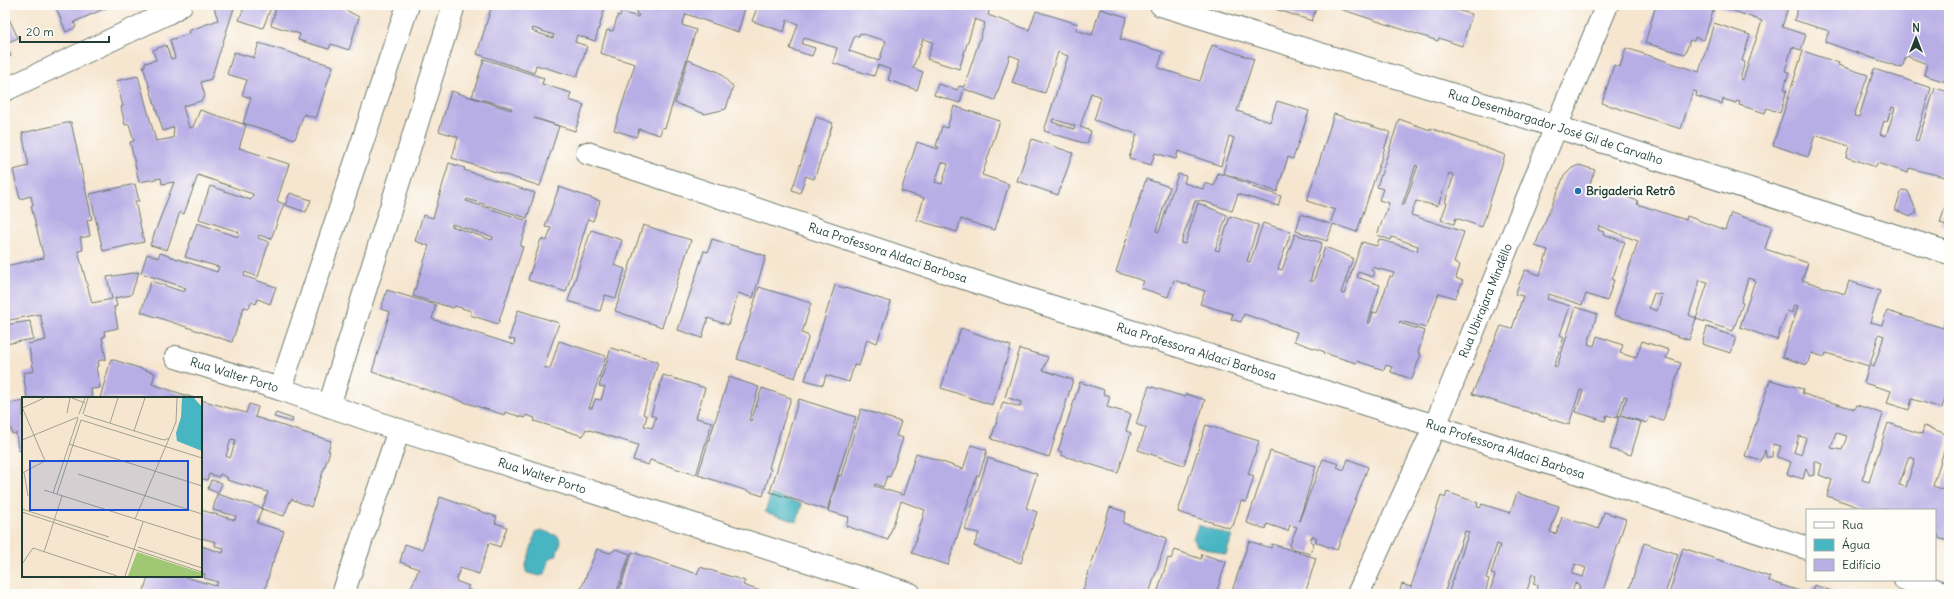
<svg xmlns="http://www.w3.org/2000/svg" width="1954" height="599" viewBox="0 0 1954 599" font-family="Delius,sans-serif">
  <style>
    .water { fill: #48b5c3; stroke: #34797c }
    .building { fill: #b8aee6; fill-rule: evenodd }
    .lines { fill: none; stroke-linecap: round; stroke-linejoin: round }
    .minor-casing { stroke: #6a786b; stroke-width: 24 }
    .minor { stroke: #fff; stroke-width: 22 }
    .poi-dot { fill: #1f6fb2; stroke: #fdfcf7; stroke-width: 1.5 }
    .labels { text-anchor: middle; stroke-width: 4; stroke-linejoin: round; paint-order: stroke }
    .street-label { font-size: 12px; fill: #1f3d34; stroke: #fdfcf7 }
    .poi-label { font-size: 12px; font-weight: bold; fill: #1f3d34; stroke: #fdfcf7; text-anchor: start }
    .inset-road { fill: none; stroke: #a0a292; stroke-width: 1 }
    .view { fill: #1d4ed8; fill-opacity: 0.15; stroke: #1d4ed8; stroke-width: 2 }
    .inset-edge { fill: none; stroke: #1f3d34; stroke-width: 2 }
  </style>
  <rect width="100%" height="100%" fill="#fdfcf7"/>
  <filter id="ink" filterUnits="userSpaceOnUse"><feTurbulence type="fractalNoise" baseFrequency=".025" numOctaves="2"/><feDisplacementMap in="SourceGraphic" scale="8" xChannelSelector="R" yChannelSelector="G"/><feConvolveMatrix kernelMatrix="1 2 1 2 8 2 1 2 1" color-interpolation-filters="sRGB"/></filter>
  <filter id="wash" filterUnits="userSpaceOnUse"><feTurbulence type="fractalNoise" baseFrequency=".012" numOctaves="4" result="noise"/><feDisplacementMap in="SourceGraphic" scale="16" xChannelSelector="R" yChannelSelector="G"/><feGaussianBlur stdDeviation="0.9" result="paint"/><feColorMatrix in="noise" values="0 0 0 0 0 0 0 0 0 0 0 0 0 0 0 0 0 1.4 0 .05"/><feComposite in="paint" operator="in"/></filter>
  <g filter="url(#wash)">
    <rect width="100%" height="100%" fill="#f6e6d0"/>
    <!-- water -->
    <g class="water">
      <path d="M771,494L802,504L797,522L765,512Z"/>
      <path d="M1198,525L1232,536L1226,555L1196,545L1193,539Z"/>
      <path d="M541,530L558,536L561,541L556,556L550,558L545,574L540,576L527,573L525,568L536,532Z"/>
    </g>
    <g id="blocks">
      <!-- building -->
      <g class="building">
        <path d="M55,5H113L74,22L76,27L66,32Z"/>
        <path d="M213,5H235L211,79L201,82L205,96L201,101L183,106L189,128L193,127L200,110L246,125L239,148L289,164L277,201L284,204L271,239L259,235L258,238L269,242L258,277L245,272L244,276L276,287L270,304L258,299L256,304L251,302L249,308L244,307L232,342L141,312L151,281L184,292L186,288L141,273L147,254L158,258L160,253L217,272L219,267L185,257L197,223L238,237L239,232L199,219L210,186L251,200L253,194L198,175L184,214L180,212L167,250L150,245L174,182L162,184L161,178L139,182L130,142L134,141L129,124L125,125L121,107L123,106L116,81L138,76L156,141L173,138L174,127L163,131L143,66H145V63L156,60L153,50L166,45L171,59L175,58L170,40L189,34L188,31L218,20Z"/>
        <path d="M245,5H272L263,28L239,20Z"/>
        <path d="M277,5H336L359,17L349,50L331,44L329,49L298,40L300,34L271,25Z"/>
        <path d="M492,5H615L614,10L605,7L595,41L577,35L575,42L587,46L577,77L536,65L534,73L477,54ZM533,28L554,35L553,38L532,31Z"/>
        <path d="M639,5L664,7V5H746L738,32L686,14L682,25L696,30L665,128L662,127L660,135L639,129L636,137L614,130L635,64L600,53L607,30L613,31L618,15L620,16L621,12L638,17L639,15L636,14Z"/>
        <path d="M748,5H991L988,15L1029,30L1036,11L1078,24L1076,30L1092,35L1100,9L1127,17L1120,39L1163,52L1158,68L1200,81L1212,45L1254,59L1237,111L1270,122L1277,101L1309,111L1293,159L1288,157L1277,192L1223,173L1234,138L1229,136L1221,166L1178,151L1176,159L1155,153L1151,165L1129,158L1137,134L1094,120L1101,97L1091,93L1080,127L1091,131L1087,144L1044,131L1068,56L1058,52L1045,93L1012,83L1020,59L1010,55L995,100L964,89L960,103L934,95L938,84L957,90L959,86L964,87L985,23L975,19L959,69L927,59L933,42L923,39L913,68L923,72L917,90L888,80L891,70L878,65L874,76L833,63L837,48L804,38L802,44L815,48L812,56L790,49L798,24L787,20L784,32L752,21L757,8ZM860,33L886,41L879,61L849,51L855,35L859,36ZM1053,119L1075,126L1074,129L1052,122Z"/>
        <path d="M1263,5H1317L1312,21Z"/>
        <path d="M1328,5H1458L1456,10L1472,14L1462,46L1439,38L1438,41Z"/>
        <path d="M1656,5H1715L1704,40L1695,37L1694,41L1690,40L1685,54L1645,43Z"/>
        <path d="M1717,5H1789L1782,27L1806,35L1801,50L1792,47L1785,71L1789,72L1784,89L1787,90L1780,113L1767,108L1765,113L1739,105L1740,102L1737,101L1736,103L1723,99L1722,104L1696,96L1697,92L1693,91L1681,129L1602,103L1614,65L1620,67L1626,48L1699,72L1714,23L1750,35L1742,61L1745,62L1740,79L1743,80L1762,21Z"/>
        <path d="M1799,5H1949V83L1924,75L1927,64L1906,56L1902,68L1825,42L1829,31L1794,20Z"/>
        <path d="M5,10L18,38L6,43L11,56L5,58Z"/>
        <path d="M259,43L333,66L316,118L304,114L295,139L243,123L251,98L242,95L247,80L227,74L234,52L254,58Z"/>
        <path d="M1803,51L1839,63L1838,65L1868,75L1854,116L1859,117L1874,69L1931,88L1915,140L1918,141L1935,88L1949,92V178L1909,168L1908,173L1877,163L1876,167L1846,157L1849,146L1815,135L1808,157L1773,145ZM1892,107L1895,108L1886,136L1880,134L1884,121L1887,122Z"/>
        <path d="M484,59L544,78L542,84L571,93L569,100L584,105L575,131L534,118L559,126L540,186L452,158L458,137L439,131L451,91L511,110L512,108L472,97Z"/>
        <path d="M688,60L719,72L733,87L726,109L705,114L675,103Z"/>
        <path d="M954,106L1000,121L982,175L1009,184L995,230L961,219L957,232L917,220L924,198L901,191L917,142L938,149L939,147L936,146L942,126L947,128ZM942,162L948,164L942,184L935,182Z"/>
        <path d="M1334,114L1390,132L1357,232L1333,224L1327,241L1296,231L1301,214L1330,224L1335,210L1307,201Z"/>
        <path d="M816,117L833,123L814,179L806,176L800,193L792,190Z"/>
        <path d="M1399,119L1430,130V128L1505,155L1482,227L1456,218L1454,224L1441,220L1447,203L1445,202L1454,175L1449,173L1438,206L1416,201L1411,215L1464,232L1454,263L1460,265L1456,278L1463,281L1455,298L1439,293L1426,328L1400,321L1399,323L1425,331L1418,353L1421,354L1412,379L1391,372L1392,367L1386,365L1384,370L1357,361L1356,363L1324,353L1325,352L1294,341L1297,332L1244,314L1241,322L1231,319L1233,314L1200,304L1205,291L1174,280L1168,297L1141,288L1144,281L1116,272L1146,179L1170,187L1156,231L1159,232L1178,174L1186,176L1184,183L1203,189L1205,183L1214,186L1218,173L1237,179V180L1250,184L1249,186L1281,196L1278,206L1238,194L1232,211L1200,200L1199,201H1195L1181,243L1185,244L1198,203L1227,215L1215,250L1219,251L1230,216L1258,225L1247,261L1250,262L1263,223L1291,232L1278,269L1282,270L1295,234L1322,243L1310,281L1313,282L1325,247L1353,258L1341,293L1344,294L1362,242L1377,246L1379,239L1417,251L1418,246L1392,237L1391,240L1377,235L1389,203L1379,200L1383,189L1377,187ZM1416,165L1418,166L1404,205H1402ZM1372,267L1394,273L1392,277L1390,276L1377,313L1373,312L1370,323H1368L1380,285L1357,277L1358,272L1373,277L1375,272L1371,270Z"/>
        <path d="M71,122L92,219L87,220L90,236L80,238L83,250L78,251L92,303L112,299L107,277L139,272L131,295L115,298L117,306L114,307L118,328L104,331L105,337H102L106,359L98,361L99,366L96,367L100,388L91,389L92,398H27L23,373L34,371L28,344L46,340L40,314L5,321V266L44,258L31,206L33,205L31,196L20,199L13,170L29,166L22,133Z"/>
        <path d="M1032,139L1073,153L1058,195L1017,181Z"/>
        <path d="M449,163L465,168L464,170L535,193L527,218L467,199L466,201L528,221L520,246L523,247L498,324L470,315L471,311L455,306L453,308L413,296L429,246L415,241L423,215L433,218ZM452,224L493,237L492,240L451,226Z"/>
        <path d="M1579,165L1595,170L1588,189L1596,192L1598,187L1638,201L1637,204L1686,220L1687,216L1725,230L1731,213L1772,226L1765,249L1808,263L1802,280L1845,294L1849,281L1880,291L1870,322L1882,325L1887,311L1943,328L1947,315H1949V385L1942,408L1912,399L1909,410L1887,403L1891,391L1864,383L1869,366L1826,353L1825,357L1811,353L1807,365L1782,357L1798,306L1794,305L1792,313L1787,311L1777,340L1740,327L1755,280L1748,278L1741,302L1743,303L1733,331L1696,319L1708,282L1700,280L1689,315L1696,318L1689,340L1614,315L1638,241L1599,226L1598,230L1604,232L1603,234L1625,242L1612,280H1614L1607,301L1586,294L1582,305L1549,294L1547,299L1570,306L1560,335L1564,337L1554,366L1557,367L1576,307L1597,314L1588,344L1594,346L1597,336L1623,345L1620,353L1636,358L1642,341L1669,350L1666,358L1681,363L1663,421L1650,417L1647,423L1621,415L1627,397L1624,396L1617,418L1607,415L1605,421L1576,412L1583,391L1580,390L1569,425L1472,394L1501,326L1512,329L1523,296L1515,294L1525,270L1540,275L1548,250L1535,246L1564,176L1572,168ZM1654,293L1662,295L1657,311L1649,308ZM1879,334L1884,336L1874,367L1870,365Z"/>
        <path d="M135,184L139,201H135L144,242L103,251L90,194Z"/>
        <path d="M559,187L600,201L593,221L588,219L566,292L528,280L541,239L547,241L551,228L545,227Z"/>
        <path d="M1902,190L1908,191L1917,213L1911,216L1895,210Z"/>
        <path d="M290,193L311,200L306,212L285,205Z"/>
        <path d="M1949,195V226L1940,223Z"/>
        <path d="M643,225L691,240L662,327L615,311Z"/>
        <path d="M591,230L622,240L614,265L625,269L616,298L605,295L600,311L568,301Z"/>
        <path d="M712,239L766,256L753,298L738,293L728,325L708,318L702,338L678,330L704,251L708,252Z"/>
        <path d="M835,285L891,302L877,343L867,339L859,366L854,365L849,382L826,375L823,385L805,380Z"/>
        <path d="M759,287L811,303L802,333L809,336L795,378L737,359Z"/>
        <path d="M387,290L436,305L432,319L514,345L515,340L509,339L518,310L559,323L544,367L550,369L559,341L606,356L589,408H592L595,399L601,400L605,387L599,386L611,348L658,362L643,414L647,416L644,426L652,428L656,417L651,415L663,375L705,388L696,418L712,422L696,475L650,460L648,465L633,460L638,445L586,429L583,436L534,421L535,418L526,415L525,418L505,412L504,415L372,372L390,312L381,309Z"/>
        <path d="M30,321L33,339L5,344V325Z"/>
        <path d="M1707,327L1736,337L1731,353L1702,344Z"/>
        <path d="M961,328L1011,346L992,405L941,388Z"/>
        <path d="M1020,349L1048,357L1043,370L1073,380L1049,457L991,439L1003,402L1020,407L1021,402L1005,397Z"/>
        <path d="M111,359L155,373L152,384L194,398H100Z"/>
        <path d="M729,377L759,387L749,420L751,421L762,388L791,398L774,451L769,468L771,469L763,496L698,475Z"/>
        <path d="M1770,380L1803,389L1802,393L1812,397L1855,409L1857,405L1883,414L1862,480L1869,482L1888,423L1922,434L1924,426L1949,435L1933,486L1942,489L1949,469L1948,541L1938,538L1939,535L1935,534V510H1860L1861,508L1827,496L1832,480L1819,475L1822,464L1814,461V475L1809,476L1806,468L1803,479L1787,474L1791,462L1777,457L1781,446L1773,444L1772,457H1766L1765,450L1761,461L1745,456ZM1836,433L1847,436L1842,450L1831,448ZM1799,436L1806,438L1801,455L1794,452ZM1909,457L1915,459L1906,487L1899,485Z"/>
        <path d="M1080,382L1104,390L1103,394L1110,396L1107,407L1131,414L1126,431L1131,433L1118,473L1061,455L1062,452L1058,451Z"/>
        <path d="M1149,386L1185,397L1186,394L1205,400L1184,465L1138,450L1146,428L1136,424Z"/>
        <path d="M799,399L856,417L827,510L770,492Z"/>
        <path d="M201,400L246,413L249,404L258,407L255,417L331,441L328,451H330L311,507L291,499L284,516L262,509L268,492L227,480L228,478L220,474L219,477L209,474L207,480L201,478ZM231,439L236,440L230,458L226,456Z"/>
        <path d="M23,401V451L18,450L16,433L12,434L6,404Z"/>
        <path d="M861,409L901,422L896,436L903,438L890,477L887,476L883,487L875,484L874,486L903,495L916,453L963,469L971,445L987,450L979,476L977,475L948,565L912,553L925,510L901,501L888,540L846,526L849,517L828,511L839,475L841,476Z"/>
        <path d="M276,413L293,419L292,422L274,417Z"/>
        <path d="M1619,416L1641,422L1631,455L1610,449Z"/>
        <path d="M1206,425L1259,441L1248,474L1254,476L1246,502L1241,501L1233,526L1231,525L1230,528L1178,512Z"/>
        <path d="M1270,451L1316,466L1299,521L1323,459L1339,464L1337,467L1344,470L1348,459L1368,467L1337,550L1315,542L1317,538L1312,536L1310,541L1314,543L1310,554L1289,547L1297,527L1290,525L1288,531L1267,524L1266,529L1247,523Z"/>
        <path d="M988,458L1037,474L1026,508L1037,512L1021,563L974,546L979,533L965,530Z"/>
        <path d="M211,480L222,483L218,493L208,489Z"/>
        <path d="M1447,492L1478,503L1477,507L1480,508L1482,504L1510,513L1517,493L1559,506L1550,532L1556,534L1562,517L1599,529L1604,512L1626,519L1602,594H1578L1580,585L1575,583L1571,594H1536L1538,585L1533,584L1536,576L1532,574L1526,594H1489L1495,575L1491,574L1500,545L1497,544L1486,578L1489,579L1485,594H1448L1469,532L1465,531L1444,594H1399L1402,584L1411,587L1441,496L1445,498ZM1575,564L1586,568L1583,577L1572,574Z"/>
        <path d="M217,494L262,508L257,523L284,531L273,563H272L264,594H143L148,576H182L216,586L218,582L204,578L205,574L201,573V546L223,553L224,548L215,546L216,542L201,538V510L235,520L236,516L213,510Z"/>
        <path d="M440,497L497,517L495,523L507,527L500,547L489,543L479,574L460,568L456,581L469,586L467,589L480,594H414L409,592L419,569L400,562L405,544L422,550Z"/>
        <path d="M1110,507L1126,512L1123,523L1167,538L1149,594H1087L1088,592L1083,590Z"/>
        <path d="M1249,541L1271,548L1272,544L1316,558L1305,594H1231Z"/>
        <path d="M1644,543L1678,554L1665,594H1628Z"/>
        <path d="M1683,548L1770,577L1769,581L1809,594H1669Z"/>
        <path d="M597,549L610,553L616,549L630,554L616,594H579Z"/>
        <path d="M1175,550L1201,559L1202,554L1226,562L1216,594H1157L1168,558L1171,559Z"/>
        <path d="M632,552L697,574L700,567L745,581L743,585L769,594H618Z"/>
        <path d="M1814,585L1841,594H1811Z"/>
      </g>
    </g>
  </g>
  <g filter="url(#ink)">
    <use href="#blocks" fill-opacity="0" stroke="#6a786b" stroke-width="1"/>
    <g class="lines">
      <defs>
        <g id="minor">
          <path id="s1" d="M1161,5L1535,120L1949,253"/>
          <path d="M5,90L168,13L181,5"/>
          <path id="s2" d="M587,153L1015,295L1435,426L1807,548"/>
          <path id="s3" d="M176,357L280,389L399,430L910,594"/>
          <path d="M280,389L408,5"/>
          <path d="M329,406L454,5"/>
          <path d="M1905,580L1947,594"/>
          <path d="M343,594L399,430"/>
          <path id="s4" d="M1358,594L1435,426L1556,127L1607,5"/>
        </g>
      </defs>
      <!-- minor casing -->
      <use href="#minor" class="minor-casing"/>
      <!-- minor -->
      <use href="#minor" class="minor"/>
    </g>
  </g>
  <!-- markers -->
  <circle class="poi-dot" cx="1578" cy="191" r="4"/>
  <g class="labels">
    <!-- street labels -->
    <g class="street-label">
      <text dy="4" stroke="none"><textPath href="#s1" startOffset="413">Rua Desembargador José Gil de Carvalho</textPath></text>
      <text dy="4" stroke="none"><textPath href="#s2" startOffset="317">Rua Professora Aldaci Barbosa</textPath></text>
      <text dy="4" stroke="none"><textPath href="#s4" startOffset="320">Rua Ubirajara Mindêllo</textPath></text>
      <text dy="4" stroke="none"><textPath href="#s2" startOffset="641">Rua Professora Aldaci Barbosa</textPath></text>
      <text dy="4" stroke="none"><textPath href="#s3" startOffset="61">Rua Walter Porto</textPath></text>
      <text dy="4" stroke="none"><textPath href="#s2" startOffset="965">Rua Professora Aldaci Barbosa</textPath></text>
      <text dy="4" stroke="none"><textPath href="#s3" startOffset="385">Rua Walter Porto</textPath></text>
    </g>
    <!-- poi labels -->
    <g class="poi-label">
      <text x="1586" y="195">Brigaderia Retrô</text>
    </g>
  </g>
  <!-- overview -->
  <g transform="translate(22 397)">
    <rect width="180" height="180" fill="#f6e6d0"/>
    <path d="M115,155L180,176V179H106Z" fill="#a0c874"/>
    <path d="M160,1H172L180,10V54L155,44L154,36L159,20Z" fill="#48b5c3"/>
    <path class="inset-road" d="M50,1L63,6M0,10L23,64L0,76M0,11L22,1M45,16L48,1M57,17L63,1M61,17L66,1M62,18L138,42L143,43L147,41M59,23L180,61M88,26L96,1M112,34L123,1M0,43L56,20M47,47L180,89M2,75L6,99M56,77L180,117M22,93L180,143M31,96L56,21M35,97L59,23M0,112L87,140M0,115L180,175M113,122L154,25L155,1M116,150L180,171M22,155L40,99M0,167L11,151L95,179M103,179L121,125"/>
    <path class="view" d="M8,64H166V113H8Z"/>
    <rect width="180" height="180" class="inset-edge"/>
  </g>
  <!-- margin -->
  <rect width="1954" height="599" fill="none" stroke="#fdfcf7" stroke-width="20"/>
  <!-- legend -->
  <rect x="1806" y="509" width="130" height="72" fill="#fdfcf7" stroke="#a4b0a9"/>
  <rect x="1814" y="522" width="20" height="6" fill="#ffffff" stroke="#a4b0a9"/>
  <text x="1842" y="529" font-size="12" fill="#1f3d34">Rua</text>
  <rect x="1814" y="539" width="20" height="12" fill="#48b5c3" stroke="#a4b0a9"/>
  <text x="1842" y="549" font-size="12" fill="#1f3d34">Água</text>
  <rect x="1814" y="559" width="20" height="12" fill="#b8aee6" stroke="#a4b0a9"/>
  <text x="1842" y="569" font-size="12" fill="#1f3d34">Edifício</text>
  <!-- north arrow -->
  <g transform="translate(1916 38)" stroke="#fdfcf7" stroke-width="3" paint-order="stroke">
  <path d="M0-3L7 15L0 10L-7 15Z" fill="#1f3d34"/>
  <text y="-6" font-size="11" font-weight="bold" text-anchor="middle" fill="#1f3d34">N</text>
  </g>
  <!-- scale -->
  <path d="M20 36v6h89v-6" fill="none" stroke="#1f3d34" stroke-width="2"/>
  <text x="26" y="36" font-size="12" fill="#1f3d34" stroke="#fdfcf7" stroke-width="3" paint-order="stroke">20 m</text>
</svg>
